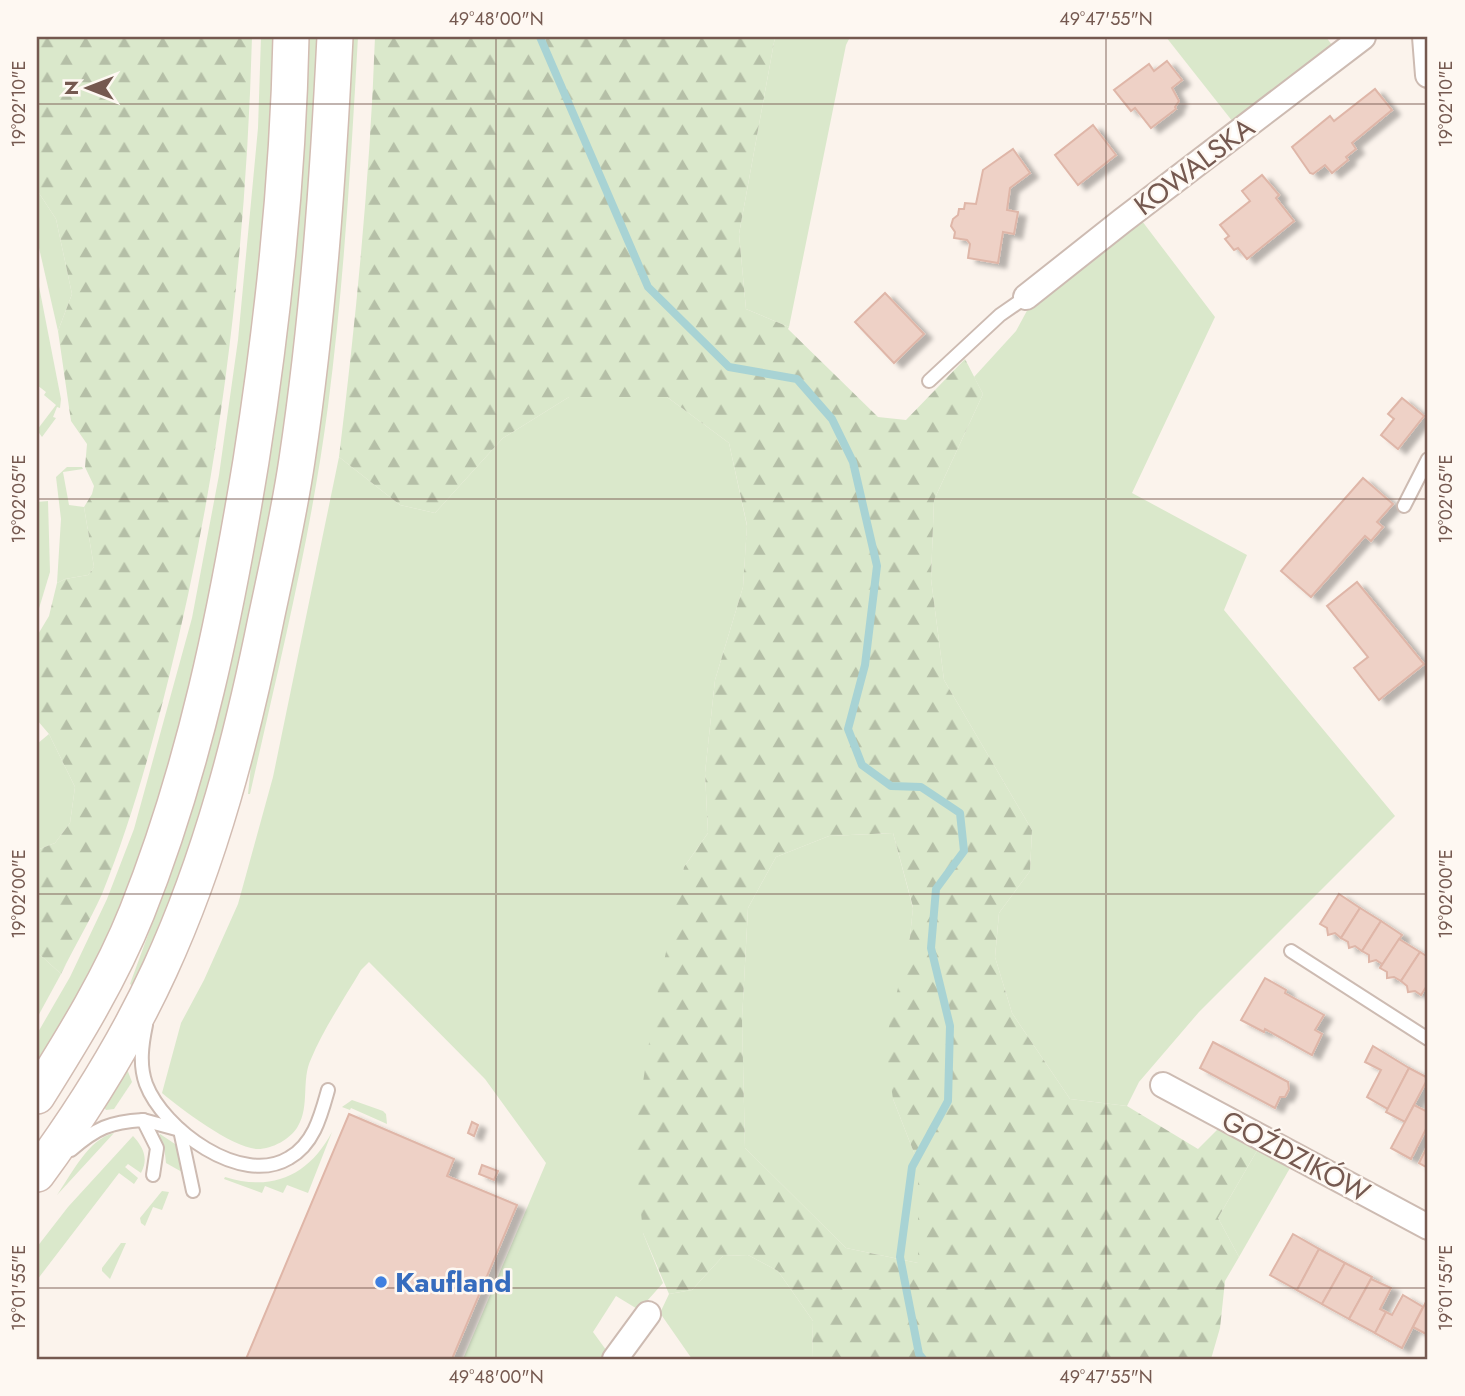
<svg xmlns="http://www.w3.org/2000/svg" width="1465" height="1396" viewBox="0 0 1465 1396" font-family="Jost,sans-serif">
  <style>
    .green { fill: #dae8cb }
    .forest { fill: url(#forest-firs); fill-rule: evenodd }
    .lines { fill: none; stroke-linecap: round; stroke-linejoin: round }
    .stream { stroke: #a8d3d4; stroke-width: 8 }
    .building { fill: #eed1c6; stroke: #dfb6a8; stroke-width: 2; filter: url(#shadow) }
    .lane-casing { stroke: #cdbbb2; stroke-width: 16 }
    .street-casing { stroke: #cdbbb2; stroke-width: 28 }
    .secondary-casing { stroke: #d2bcb2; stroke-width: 38 }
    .lane { stroke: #fff; stroke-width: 12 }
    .street { stroke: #fff; stroke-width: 24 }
    .secondary { stroke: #fff; stroke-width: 35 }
    .ticks { fill: none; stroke: #755950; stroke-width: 2; stroke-opacity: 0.45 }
    .shop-dot { fill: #3f7fe0; stroke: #fef8f2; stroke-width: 2.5 }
    .labels { text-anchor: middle; stroke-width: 5; stroke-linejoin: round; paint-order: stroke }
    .street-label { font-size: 28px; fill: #755950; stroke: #fef8f2 }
    .shop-label { font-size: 28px; font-weight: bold; fill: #366cbe; stroke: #fef8f2; text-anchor: start }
    .neatline { fill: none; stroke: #755950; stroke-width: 2.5 }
    .ticks-label { font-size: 18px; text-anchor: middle; fill: #755950 }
  </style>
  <defs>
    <pattern id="forest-firs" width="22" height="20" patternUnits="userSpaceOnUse" patternTransform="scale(1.75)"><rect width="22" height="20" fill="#dae8cb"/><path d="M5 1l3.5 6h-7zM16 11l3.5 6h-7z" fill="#b5bfa7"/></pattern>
    <filter id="shadow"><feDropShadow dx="8" dy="4.5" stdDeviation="2" flood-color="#0004"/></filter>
  </defs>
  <rect width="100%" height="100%" fill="#fbf3ec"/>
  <!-- green -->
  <g class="green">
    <path d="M261,37H276C272,103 270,169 264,235C252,353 234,469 211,585C192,685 168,796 129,890C103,952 71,1009 37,1066V1034L70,977L107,899L134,829L192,618L219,475L238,340L258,128Z"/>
    <path d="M309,37H320L311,184L297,331L285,428L262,561L242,657L210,784L162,924L133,986L130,984L172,869L227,681L269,463L279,389L304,137Z"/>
    <path d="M352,37H358C351,160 344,283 328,406C311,537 279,665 250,794H248L253,747L254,740L257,739L283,619L342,203Z"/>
    <path d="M775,37H850L846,45L789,327L746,309L739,234Z"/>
    <path d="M1166,37H1326L1332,45L1233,122Z"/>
    <path d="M37,190L56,219L72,294L58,331L37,239Z"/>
    <path d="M1139,217L1215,317L1132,493L1247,555L1224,610L1395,816L1199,1012L1139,1082L1127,1106L1070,1099L1012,1013L995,957L999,913L1030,871L1032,830L944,680L931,579L934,500L983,394L974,377L1016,331L1029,307Z"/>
    <path d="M37,276L61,399L60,408L57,407L53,417L56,418L42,437L37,430L56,405L44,395L46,392L37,385Z"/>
    <path d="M569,397H667L729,443L747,526L743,587L715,680L705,773L708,833L684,867L643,1233L663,1283L639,1310L616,1296L593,1332L609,1354L606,1359H463L546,1163L485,1079L369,962L361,970C344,999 324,1028 311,1059C301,1080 310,1106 298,1126C291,1139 272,1149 258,1149C234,1149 181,1109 162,1093L181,1023L204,980L238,904L273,777L339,457L400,505L435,513L503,438Z"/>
    <path d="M67,467H82L83,469L63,472L69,505L84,507L94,567L88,575L65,579L57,583L61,519L56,477Z"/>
    <path d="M48,501L50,572L37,615V502Z"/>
    <path d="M49,734L75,787L70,823L55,843L37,850V744Z"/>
    <path d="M893,833L913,908L893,1099L918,1163V1263L846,1248L745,1148L742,1020L748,908L776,857L829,836Z"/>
    <path d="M37,952L61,974L37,1018Z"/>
    <path d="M127,1069L132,1082L114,1109L106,1110L103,1106Z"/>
    <path d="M352,1100L383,1111L386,1114L387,1124L351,1108L350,1110L342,1107Z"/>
    <path d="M332,1132L308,1193L287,1185L283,1193L265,1186L262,1193L224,1179L225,1177C273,1192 309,1175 332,1132Z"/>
    <path d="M114,1133L57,1195C72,1174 88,1139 114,1133Z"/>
    <path d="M160,1134L175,1144L184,1170L182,1172L166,1163L164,1145L159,1136Z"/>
    <path d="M133,1136C143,1147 149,1158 141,1173L128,1164L125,1167L138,1178L134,1184L119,1173L37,1280V1247L68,1207Z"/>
    <path d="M1258,1149L1290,1168L1239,1257L1218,1218Z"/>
    <path d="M162,1191L169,1192L162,1210L153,1207L145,1226L141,1223L140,1218Z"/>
    <path d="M121,1243H126L110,1279L102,1271V1268Z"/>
    <path d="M748,1255L778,1271L813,1321L812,1359H692L660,1313L669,1294L692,1290L723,1256Z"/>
  </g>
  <!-- forest -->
  <g class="forest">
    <path d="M37,37H252C246,253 221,471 168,681C150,753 130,825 102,894C90,921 74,947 61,974L37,952V850L55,843L70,823L75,787L49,734L37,720V636L49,616L57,583L65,579L88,575L94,567L84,507L92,494L94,486L85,467L87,444L71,421L58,331L72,294L56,219L37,190Z"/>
    <path d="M375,37H775L739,234L746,309L789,327L788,329L878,417L906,420L965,359L983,394L934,500L931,579L944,680L1032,830L1030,871L999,913L995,957L1012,1013L1070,1099L1127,1106L1198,1149L1220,1127L1258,1149L1218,1218L1239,1257L1225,1281L1220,1328L1211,1359H812L813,1321L778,1271L748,1255L723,1256L692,1290L669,1294L643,1233L634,1141L655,1004L684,867L708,833L705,773L715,680L743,587L747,525L729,443L667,397H569L503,438L435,513L400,505L339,457C356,318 370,178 375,37ZM893,833L913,907L910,937L885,1043L893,1099L918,1163V1263L846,1248L745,1148L742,1020L748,908L776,857L829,836Z"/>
  </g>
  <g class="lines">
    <!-- stream -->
    <path class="stream" d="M540,37L648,287L729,367L797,379L832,419L853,462L877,566L865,665L848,729L862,765L891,786L921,787L960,813L964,851L936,889L931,948L950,1026L948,1101L912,1167L900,1257L919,1354L923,1359"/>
  </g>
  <!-- building -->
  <g class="building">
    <path d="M1167,61L1182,80L1172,88L1179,101L1175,107L1176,109L1151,128L1135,108L1131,111L1114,90L1149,64L1154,71Z"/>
    <path d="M1375,89L1392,110L1352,143L1356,149L1346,157L1348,160L1332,173L1325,165L1313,174L1310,173L1292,147L1330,116L1334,121Z"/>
    <path d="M1093,125L1116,155L1078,185L1055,155Z"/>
    <path d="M1013,149L1030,173L1010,188L1007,210L1018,212L1014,234L1003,232L998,263L968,258L970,244L967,240L954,238L955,232L951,226L953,219L958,215L959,209H964L965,203L976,204L983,170Z"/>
    <path d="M1262,175L1279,195L1276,198L1294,221L1247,259L1238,248L1234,250L1225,239L1229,236L1220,225L1250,201L1242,191Z"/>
    <path d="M885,293L924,334L894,363L855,322Z"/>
    <path d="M1402,398L1424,416L1398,449L1381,435L1394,419L1388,414Z"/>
    <path d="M1363,478L1393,504L1377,522L1383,527L1371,541L1365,536L1311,597L1281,571Z"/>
    <path d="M1357,582L1424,664L1379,700L1354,668L1368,657L1327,606Z"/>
    <path d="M1339,894L1360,908L1341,938L1335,933L1328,935L1327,928L1320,924Z"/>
    <path d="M1360,908L1381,921L1362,951L1355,946L1349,948L1348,942L1341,938Z"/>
    <path d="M1381,921L1402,935L1380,968L1382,964L1376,960L1369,962V955L1362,951Z"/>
    <path d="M1399,939L1420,952L1401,981L1394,977L1387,978V972L1380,968Z"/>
    <path d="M1420,952L1428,957V984L1421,995L1415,991L1408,992L1407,986L1401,981Z"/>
    <path d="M1265,978L1286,990L1285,993L1324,1015L1315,1030L1322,1034L1312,1055L1265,1029L1264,1032L1241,1020Z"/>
    <path d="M1213,1042L1288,1082L1289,1089L1285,1097H1280L1275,1108L1200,1068Z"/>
    <path d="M1373,1046L1409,1068L1388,1109L1367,1097L1381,1070L1365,1062Z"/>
    <path d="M1409,1068L1428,1078L1405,1122L1386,1112Z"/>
    <path d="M1414,1105L1428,1112V1125L1411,1159L1391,1148Z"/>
    <path d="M349,1114L454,1159L447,1176L517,1205L452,1359H246Z"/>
    <path d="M472,1122L478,1125L474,1136L468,1133Z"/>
    <path d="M1428,1145V1168L1419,1163Z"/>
    <path d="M482,1165L498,1171L494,1180L479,1174Z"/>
    <path d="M1293,1234L1319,1249L1297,1290L1270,1275Z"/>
    <path d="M1319,1249L1345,1263L1322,1304L1297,1290Z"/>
    <path d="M1345,1263L1372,1277L1349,1319L1322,1304Z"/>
    <path d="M1371,1279L1391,1288L1380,1309L1386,1312L1375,1333L1349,1319Z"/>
    <path d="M1403,1295L1423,1307L1402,1348L1375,1333L1386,1312L1392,1315Z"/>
    <path d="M1428,1298V1335L1413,1327Z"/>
  </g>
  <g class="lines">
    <defs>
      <g id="lane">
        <path d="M929,381L1000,315L1026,297"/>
        <path d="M1404,506L1428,459"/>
        <path d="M1291,951L1428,1039"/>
        <path d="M146,1025C142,1044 139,1065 146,1084C163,1129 241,1187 289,1158C314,1144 321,1115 328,1090"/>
        <path d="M143,1120L180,1130"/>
        <path d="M180,1130L193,1191"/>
        <path d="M71,1150C96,1128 110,1122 143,1120L157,1148L153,1175"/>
      </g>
      <g id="street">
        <path d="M1425,37L1428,75"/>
        <path d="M1026,297L1122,221L1363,37"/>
        <path d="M1163,1085L1428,1227"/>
        <path d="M615,1359L648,1314"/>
      </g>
      <g id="secondary">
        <path d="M37,1096C74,1037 111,977 137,912C195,767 226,614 251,461C273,321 288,179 291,37"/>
        <path d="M37,1174C84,1110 127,1041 160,969C211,858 242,738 266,619C277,567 289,514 297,460C318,320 328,178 335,37"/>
      </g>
    </defs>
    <!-- lane casing -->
    <use href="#lane" class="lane-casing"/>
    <!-- street casing -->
    <use href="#street" class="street-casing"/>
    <!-- secondary casing -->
    <use href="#secondary" class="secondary-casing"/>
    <!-- lane -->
    <use href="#lane" class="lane"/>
    <!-- street -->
    <use href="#street" class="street"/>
    <!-- secondary -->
    <use href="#secondary" class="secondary"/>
  </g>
  <!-- ticks -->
  <path class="ticks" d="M496,37V1359M1106,37V1359M37,104H1428M37,499H1428M37,894H1428M37,1288H1428"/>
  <!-- markers -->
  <circle class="shop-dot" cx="381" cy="1282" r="7"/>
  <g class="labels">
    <!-- street labels -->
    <g class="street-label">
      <text transform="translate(1194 166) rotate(-37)" y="10">KOWALSKA</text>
      <text transform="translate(1296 1156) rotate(28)" y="10">GOŹDZIKÓW</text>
    </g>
    <!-- shop labels -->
    <g class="shop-label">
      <text x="395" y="1292">Kaufland</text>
    </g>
  </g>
  <!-- border -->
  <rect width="1465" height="1396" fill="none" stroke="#fef8f2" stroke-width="77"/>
  <!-- north arrow -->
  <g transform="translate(88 88) rotate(270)" stroke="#fef8f2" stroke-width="5" paint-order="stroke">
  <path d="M0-5L12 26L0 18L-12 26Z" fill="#755950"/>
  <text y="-10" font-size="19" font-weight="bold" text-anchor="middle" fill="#755950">N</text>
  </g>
  <rect x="38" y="38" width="1388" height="1320" class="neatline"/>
  <g class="ticks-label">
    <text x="496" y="25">49°48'00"N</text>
    <text x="1106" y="25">49°47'55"N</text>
    <text transform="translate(1446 104) rotate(-90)" y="6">19°02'10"E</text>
    <text transform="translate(19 104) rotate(-90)" y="6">19°02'10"E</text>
    <text transform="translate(1446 499) rotate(-90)" y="6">19°02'05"E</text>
    <text transform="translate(19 499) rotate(-90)" y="6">19°02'05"E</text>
    <text transform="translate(1446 894) rotate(-90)" y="6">19°02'00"E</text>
    <text transform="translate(19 894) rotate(-90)" y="6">19°02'00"E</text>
    <text transform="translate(1446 1288) rotate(-90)" y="6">19°01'55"E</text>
    <text transform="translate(19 1288) rotate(-90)" y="6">19°01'55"E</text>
    <text x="496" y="1383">49°48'00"N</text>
    <text x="1106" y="1383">49°47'55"N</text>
  </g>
</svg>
